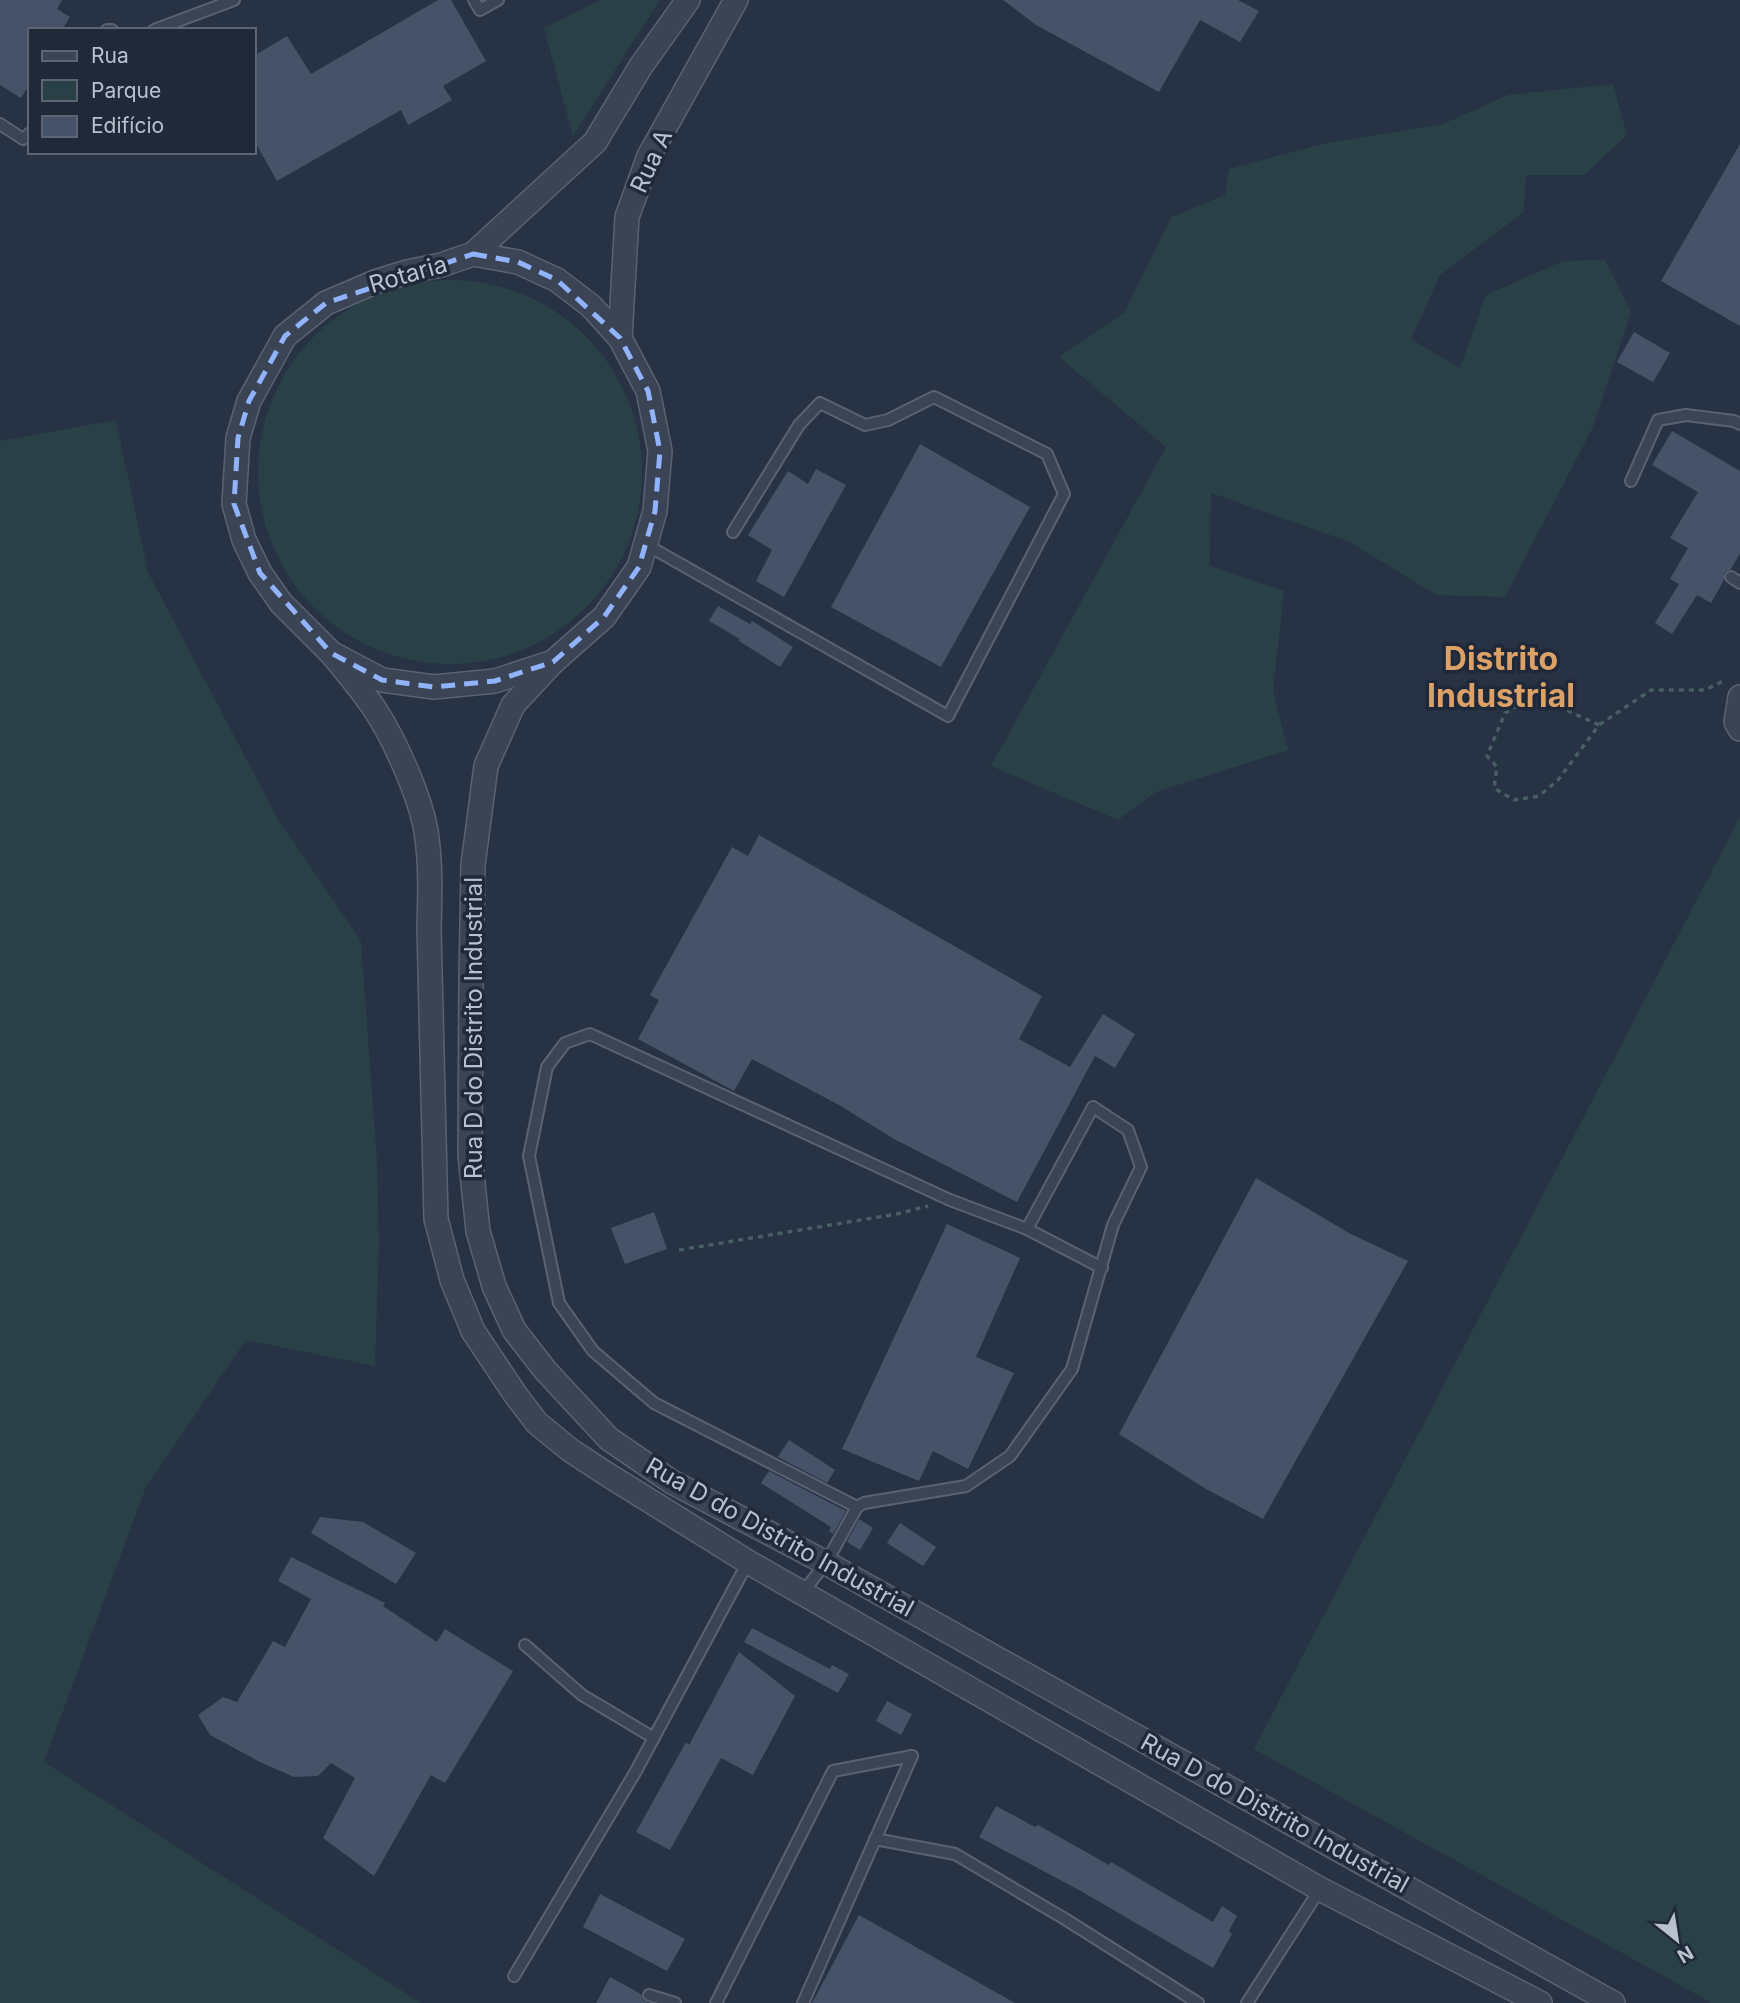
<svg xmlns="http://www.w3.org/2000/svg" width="1740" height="2003" font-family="Inter,sans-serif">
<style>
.green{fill:#294146}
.building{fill:#465268}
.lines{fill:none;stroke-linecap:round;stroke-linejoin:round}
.service-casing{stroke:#5a6272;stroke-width:14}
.minor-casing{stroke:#5a6272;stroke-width:26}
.path{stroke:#475e62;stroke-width:3.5;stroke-dasharray:5 5;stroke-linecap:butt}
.service{stroke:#3b4455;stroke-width:10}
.minor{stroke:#3b4455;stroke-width:23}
.marked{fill:none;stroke:#90b3fc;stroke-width:5;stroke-dasharray:14 9;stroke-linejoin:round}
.labels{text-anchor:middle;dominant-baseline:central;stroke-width:7;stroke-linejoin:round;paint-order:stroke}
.street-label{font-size:24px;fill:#b9c0ce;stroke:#20293a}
.district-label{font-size:32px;font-weight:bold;fill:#dba167;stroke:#20293a}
</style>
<rect width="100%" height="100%" fill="#273245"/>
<g class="green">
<path d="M600,0H660L573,136L544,28Z"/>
<path d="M1613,84L1627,135L1584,175H1526L1524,212L1440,275L1411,339L1460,368L1486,295L1563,261L1605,260L1631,312L1592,429L1505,597L1436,595L1350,542L1211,493L1210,566L1284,591L1273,691L1288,750L1156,792L1118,820L991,766L1166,447L1059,357L1124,313L1171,217L1225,195L1229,169L1326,143L1443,124L1508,95Z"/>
<circle cx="450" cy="472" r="192"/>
<path d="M116,420L148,572L279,821L361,941L377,1162L379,1243L375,1366L246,1340L146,1487L44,1762L421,2003H0V441Z"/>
<path d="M1740,817V2003H1712L1254,1749Z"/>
</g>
<g class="building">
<path d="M0,0H62L57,9L70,17L62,30H30V84L21,98L0,85Z"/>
<path d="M438,0H451L486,61L443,86L452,100L408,125L401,110L277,181L254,140V56L287,36L311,74Z"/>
<path d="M1003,0H1238L1259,11L1240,42L1200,20L1159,92L1036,25Z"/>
<path d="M1740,144V326L1661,281Z"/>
<path d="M1634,332L1670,353L1653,382L1617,362Z"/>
<path d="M1672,431L1740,471V553L1731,569L1724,573V580L1711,603L1697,595L1672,634L1655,623L1679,584L1670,579L1688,548L1670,538L1698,492L1652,465Z"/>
<path d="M920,444L1030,507L941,667L831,607Z"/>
<path d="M816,469L846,485L784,597L756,581L772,550L748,535L788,471L808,484Z"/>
<path d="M718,606L750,624L752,621L793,647L780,667L739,641L740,639L709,621Z"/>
<path d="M759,835L1042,996L1019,1039L1070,1067L1103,1014L1135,1034L1115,1068L1095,1056L1017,1202L894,1139L839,1105L752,1059L734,1091L638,1039L659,1000L650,995L732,847L748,856Z"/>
<path d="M1256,1178L1349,1233L1408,1261L1263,1519L1206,1489L1119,1434Z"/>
<path d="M654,1212L667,1249L625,1264L611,1228Z"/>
<path d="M947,1224L1020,1258L976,1357L1014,1373L968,1469L933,1451L919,1481L842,1449Z"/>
<path d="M789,1440L835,1470L827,1483L778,1457Z"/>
<path d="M769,1471L846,1511L833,1534L829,1531L831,1527L761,1483Z"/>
<path d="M320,1517L363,1522L416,1553L396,1584L311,1533Z"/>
<path d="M859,1519L873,1528L860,1550L847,1542Z"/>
<path d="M900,1523L936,1547L923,1566L887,1543Z"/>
<path d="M291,1557L385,1603L383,1606L437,1642L445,1629L513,1671L445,1783L431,1775L374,1876L323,1838L355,1778L331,1763L318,1776L294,1777L262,1763L210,1735L198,1715L223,1697L237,1702L273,1641L285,1647L311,1599L278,1581Z"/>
<path d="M752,1628L830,1669L832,1665L849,1674L838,1693L744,1642Z"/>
<path d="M739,1652L795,1696L753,1775L721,1758L670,1850L636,1832L686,1742L689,1745Z"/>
<path d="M887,1701L912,1714L901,1735L876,1721Z"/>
<path d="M996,1806L1035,1827L1038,1825L1109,1865L1111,1862L1213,1922L1222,1906L1237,1916L1229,1931L1232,1934L1213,1968L1079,1890L979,1837Z"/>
<path d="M600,1894L685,1939L667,1971L583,1927Z"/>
<path d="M859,1915L1015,2003H812Z"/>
<path d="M610,1977L641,1994L643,2000L648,2003H596Z"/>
</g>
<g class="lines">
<g class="service-casing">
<g id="service">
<path d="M474,0L480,10L498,0"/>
<path d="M107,30H112"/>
<path d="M154,30L234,0"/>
<path d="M0,124L23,139L30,133"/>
<path d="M1631,481L1658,420L1686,415L1734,421L1740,424"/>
<path d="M645,544L948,716L1064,494L1047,454L934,397L888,420L865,425L820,403L799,425L733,532"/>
<path d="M1731,577L1740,583"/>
<path d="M857,1507L654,1403L593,1351L559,1303L529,1156L547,1067L565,1043L590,1034L950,1200L1027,1229L1102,1268"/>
<path d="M803,1592L826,1563L857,1507L864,1503L966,1486L1010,1456L1072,1369L1113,1225L1141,1167L1128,1130L1093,1107L1027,1229"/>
<path d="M525,1645L582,1695L654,1738"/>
<path d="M875,1839L955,1854L1065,1919L1198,2003"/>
<path d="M514,1976L636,1771L748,1562"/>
<path d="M649,1995L675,2003"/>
<path d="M716,2003L833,1771L912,1756"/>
<path d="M803,2003L912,1756"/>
<path d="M1247,2003L1320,1889"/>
</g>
</g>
<g class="minor-casing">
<g id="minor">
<path d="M473,254L518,262L557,280L591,306L620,338L648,391L660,451L655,511L639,567L604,617L553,662L495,681L434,687L382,680L331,653L281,603L260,573L244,540L234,504L238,438L249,401L285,336L326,303L375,282L407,272L441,265Z"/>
<path d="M473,254L595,142L641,66L688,0"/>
<path d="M620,338L627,217L649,156L736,0"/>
<path d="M331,653C346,671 361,689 374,708C394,738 420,796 426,831C431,863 430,896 429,928L436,1219L452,1280L473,1331L515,1394L537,1423L570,1450L605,1473L748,1562L1320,1889L1540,2003"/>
<path d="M553,662L513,705L486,766L473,865L471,979L470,1155L478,1231L494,1286L514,1330L545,1370L609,1439L672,1482L826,1563L1613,2003"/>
<path d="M1740,697L1736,722L1740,729"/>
</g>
</g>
<g class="path">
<path d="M1599,725L1536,696L1505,713L1487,756L1497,767L1494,788L1514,800L1539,796L1558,780L1599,725L1651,690H1705L1725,680"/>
<path d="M679,1250L897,1214L928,1206"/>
</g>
<use href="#service" class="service"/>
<use href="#minor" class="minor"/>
</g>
<path class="marked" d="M473,254L518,262L557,280L620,338L648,391L660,451L655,511L639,567L604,617L553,662L495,681L434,687L382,680L331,653L260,573L234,504L238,438L249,401L285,336L326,303Z"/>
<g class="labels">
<g class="street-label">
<text transform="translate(651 161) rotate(-65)">Rua A</text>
<text transform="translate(408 274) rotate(-16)">Rotaria</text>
<text transform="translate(473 1028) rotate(-90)">Rua D do Distrito Industrial</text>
<text transform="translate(780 1537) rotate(29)">Rua D do Distrito Industrial</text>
<text transform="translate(1275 1813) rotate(29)">Rua D do Distrito Industrial</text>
</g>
<g class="district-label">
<text x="1501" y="658">Distrito<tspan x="1501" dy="37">Industrial</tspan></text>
</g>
</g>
<rect x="28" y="28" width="228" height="126" fill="#20293a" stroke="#5d6575" stroke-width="2"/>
<rect x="42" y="51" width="35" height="10" fill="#3b4455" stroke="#5d6575" stroke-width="2"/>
<text x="91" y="63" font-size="21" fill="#b9c0ce">Rua</text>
<rect x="42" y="80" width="35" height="21" fill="#294146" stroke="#5d6575" stroke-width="2"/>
<text x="91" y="98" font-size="21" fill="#b9c0ce">Parque</text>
<rect x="42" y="116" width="35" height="21" fill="#465268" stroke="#5d6575" stroke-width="2"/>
<text x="91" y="133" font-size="21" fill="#b9c0ce">Edifício</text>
<g transform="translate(1677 1940) rotate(150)" stroke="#20293a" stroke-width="5" paint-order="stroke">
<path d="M0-5L12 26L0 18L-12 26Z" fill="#b9c0ce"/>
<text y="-10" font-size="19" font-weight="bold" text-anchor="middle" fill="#b9c0ce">N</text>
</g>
</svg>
